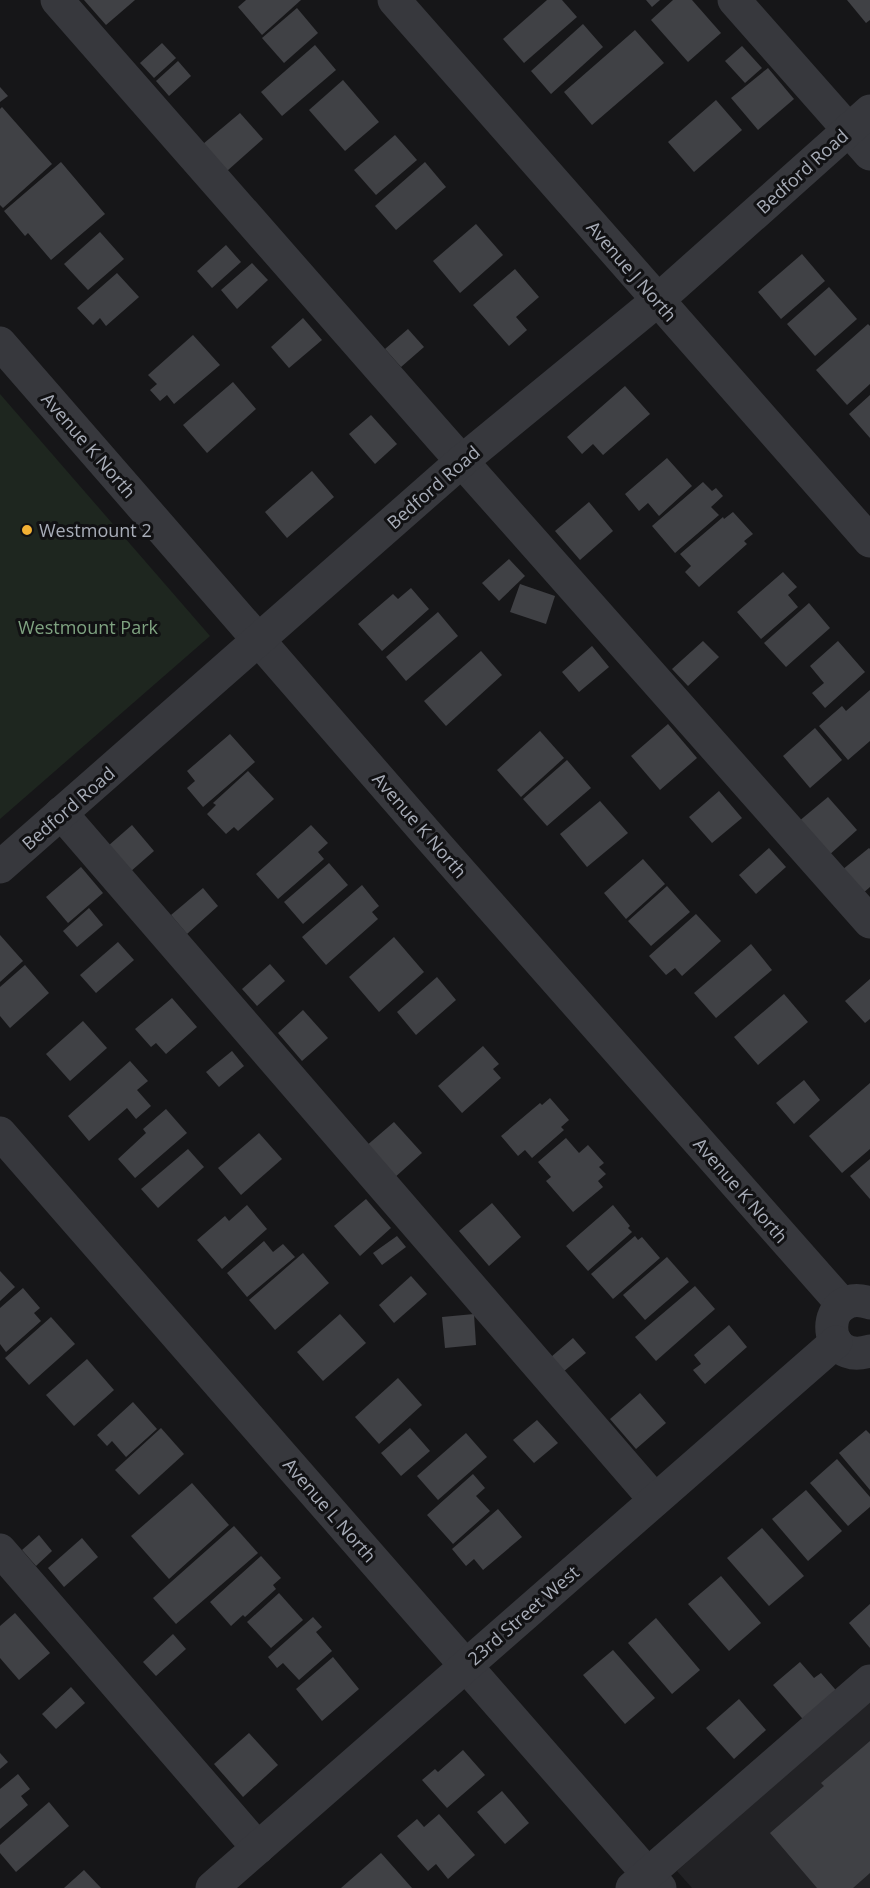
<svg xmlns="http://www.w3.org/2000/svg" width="870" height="1888" font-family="'Open Sans',sans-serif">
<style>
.built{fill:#222225}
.green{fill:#1e261f}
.building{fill:#404145}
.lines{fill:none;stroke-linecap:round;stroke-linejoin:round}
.minor{stroke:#37383d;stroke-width:33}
.poi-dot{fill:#f2b134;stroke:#111113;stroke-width:2}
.labels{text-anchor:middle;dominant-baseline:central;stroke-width:6;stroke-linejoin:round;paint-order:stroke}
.street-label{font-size:18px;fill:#a8adb8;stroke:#111113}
.poi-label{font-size:18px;fill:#a8adb8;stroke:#111113;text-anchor:start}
.park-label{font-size:18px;fill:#7fa381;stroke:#111113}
</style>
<rect width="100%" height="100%" fill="#161618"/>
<path class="built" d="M870,1698V1888H692L677,1871Z"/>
<path class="green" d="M0,394L210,636L0,819Z"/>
<g class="building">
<path d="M84,0H135L106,25Z"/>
<path d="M246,0H301L262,35L238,7Z"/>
<path d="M547,0H562L577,17L524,63L503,39Z"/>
<path d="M646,0H660L652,7Z"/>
<path d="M673,0H692L721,33L688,62L651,20Z"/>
<path d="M847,0H870V20L866,23Z"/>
<path d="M297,8L318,33L284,63L262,38Z"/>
<path d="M583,24L603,47L551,94L531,71Z"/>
<path d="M635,30L664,63L592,125L564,92Z"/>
<path d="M162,43L176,58L154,78L140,63Z"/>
<path d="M315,45L336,70L282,116L261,92Z"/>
<path d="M742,46L762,68L745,83L725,61Z"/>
<path d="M178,61L191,76L169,96L156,81Z"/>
<path d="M768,68L794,99L758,130L731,98Z"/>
<path d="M343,80L379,122L345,151L309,110Z"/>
<path d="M0,87L8,96L0,102Z"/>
<path d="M716,100L742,130L694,172L668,142Z"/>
<path d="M2,107L52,164L3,208L0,205V109Z"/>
<path d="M240,113L263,139L227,171L203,144Z"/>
<path d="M395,135L417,160L376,195L354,170Z"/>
<path d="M61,162L105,214L51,260L28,233L25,236L4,211Z"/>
<path d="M425,162L446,187L396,230L375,206Z"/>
<path d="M476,224L503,255L460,293L433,261Z"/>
<path d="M100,232L124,259L88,290L64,264Z"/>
<path d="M226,245L241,262L212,288L197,271Z"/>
<path d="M802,254L825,281L781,319L758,292Z"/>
<path d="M252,263L268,280L237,309L221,290Z"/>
<path d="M515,269L539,297L516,317L527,330L509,346L473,305Z"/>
<path d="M117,273L139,297L106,326L100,318L93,325L77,308Z"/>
<path d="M829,287L857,319L815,356L787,324Z"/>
<path d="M303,318L322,340L289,368L271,347Z"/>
<path d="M868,324L870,326V384L847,405L816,370Z"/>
<path d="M408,329L424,347L401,367L385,349Z"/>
<path d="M193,335L220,365L174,404L167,395L160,401L150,390L157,384L148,375Z"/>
<path d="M233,382L256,409L207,453L183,425Z"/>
<path d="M625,386L650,414L603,455L593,444L582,454L567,437Z"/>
<path d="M870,395V438L849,414Z"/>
<path d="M371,415L397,444L375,464L349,434Z"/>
<path d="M667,458L692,486L659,516L648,503L639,511L625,494Z"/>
<path d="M312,471L334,497L287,538L265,512Z"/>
<path d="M703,482L712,491L716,488L723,496L711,507L719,515L675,553L652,526Z"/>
<path d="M589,502L613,531L580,560L555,531Z"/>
<path d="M733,512L753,534L744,541L747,544L699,587L685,572L691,566L680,554L723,517L724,519Z"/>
<path d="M509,559L525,576L499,601L482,583Z"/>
<path d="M783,572L797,587L788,595L798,607L761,639L737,612Z"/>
<path d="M520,584L555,596L546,624L510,612Z"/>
<path d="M411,588L429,609L382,651L358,624L393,594L398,599Z"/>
<path d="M809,603L830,628L786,667L764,643Z"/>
<path d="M438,612L458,636L406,681L386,657Z"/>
<path d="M703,641L719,657L688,686L672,669Z"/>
<path d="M838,641L865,672L825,708L812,693L824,683L810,666Z"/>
<path d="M592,646L609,667L579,692L562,672Z"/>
<path d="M481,651L502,675L446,726L424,701Z"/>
<path d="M870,690V741L848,760L819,726L842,706L846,711Z"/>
<path d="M668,724L697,758L660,790L631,756Z"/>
<path d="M815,728L842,760L810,788L783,756Z"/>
<path d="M540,731L564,758L521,797L497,770Z"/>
<path d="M230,734L255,762L203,807L187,788L195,781L187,771Z"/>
<path d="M567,760L591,788L547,826L523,799Z"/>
<path d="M248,771L274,799L238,831L234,827L226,834L207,814L216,805L213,803Z"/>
<path d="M719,791L742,818L712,843L689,817Z"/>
<path d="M828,797L857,830L828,856L798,822Z"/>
<path d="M600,801L628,833L587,867L560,834Z"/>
<path d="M132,825L154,851L130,872L108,846Z"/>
<path d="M311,825L328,843L318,852L324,859L278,899L256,874Z"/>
<path d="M769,848L786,867L756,894L739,875Z"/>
<path d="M869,848L870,849V887L862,894L842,870Z"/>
<path d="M643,859L665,884L626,919L604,893Z"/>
<path d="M329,863L348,885L303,924L284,902Z"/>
<path d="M81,867L103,893L68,923L46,897Z"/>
<path d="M362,885L379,906L372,912L378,919L326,965L302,937Z"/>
<path d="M667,886L690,912L651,946L628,921Z"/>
<path d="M203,888L218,906L187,934L171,915Z"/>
<path d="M89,908L103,925L77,947L63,931Z"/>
<path d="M696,914L721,941L682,976L675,968L666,975L649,956Z"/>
<path d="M0,935L23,961L0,982Z"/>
<path d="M394,937L424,972L379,1012L349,977Z"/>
<path d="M118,942L134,960L96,993L80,975Z"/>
<path d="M751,944L772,970L716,1018L694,993Z"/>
<path d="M270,964L285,981L257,1006L242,989Z"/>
<path d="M25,965L49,993L10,1028L0,1016V987Z"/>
<path d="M437,977L456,1000L416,1035L397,1012Z"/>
<path d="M870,979V1019L865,1023L845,1001Z"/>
<path d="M784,994L808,1022L758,1065L734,1037Z"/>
<path d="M172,998L197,1027L166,1054L156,1043L151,1047L135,1029Z"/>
<path d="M303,1010L328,1038L302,1061L278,1033Z"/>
<path d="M83,1021L107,1048L70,1081L46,1054Z"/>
<path d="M483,1046L499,1064L493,1069L501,1078L462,1113L438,1086Z"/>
<path d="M232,1051L244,1066L219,1087L206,1072Z"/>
<path d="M130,1061L148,1081L137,1090L151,1106L136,1119L127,1108L89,1141L68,1116Z"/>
<path d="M804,1080L820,1100L794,1124L776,1103Z"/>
<path d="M870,1083V1149L842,1173L809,1136Z"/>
<path d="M550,1098L569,1120L561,1127L564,1130L532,1158L525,1150L518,1156L501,1136L540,1103L542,1105Z"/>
<path d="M166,1109L187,1133L135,1178L118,1159L146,1133L143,1129Z"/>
<path d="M394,1122L422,1153L393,1179L365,1147Z"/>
<path d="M259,1133L282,1159L241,1195L218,1168Z"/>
<path d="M566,1138L579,1153L588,1145L604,1163L599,1167L606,1174L598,1181L603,1187L573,1212L546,1181L551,1177L538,1162Z"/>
<path d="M188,1149L204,1167L158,1208L141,1189Z"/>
<path d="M870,1159V1199L850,1176Z"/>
<path d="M366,1199L391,1228L360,1256L334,1226Z"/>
<path d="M492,1203L521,1237L489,1266L459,1231Z"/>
<path d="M247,1205L267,1229L222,1269L197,1240L225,1216L229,1221Z"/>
<path d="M613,1205L630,1226L628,1228L632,1232L588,1271L566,1246Z"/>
<path d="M397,1236L406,1247L382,1265L373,1253Z"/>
<path d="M635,1236L638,1240L642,1237L660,1258L613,1299L591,1274Z"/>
<path d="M264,1241L273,1252L283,1244L295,1257L247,1297L227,1273Z"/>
<path d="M303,1253L329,1283L275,1330L249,1300Z"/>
<path d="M667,1257L689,1282L645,1320L623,1295Z"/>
<path d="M0,1271L15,1287L0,1301Z"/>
<path d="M411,1276L427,1294L394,1323L379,1305Z"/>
<path d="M695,1286L715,1309L656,1361L635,1337Z"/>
<path d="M23,1288L40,1308L34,1313L41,1321L6,1352L0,1344V1308Z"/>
<path d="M340,1314L366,1343L323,1381L297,1352Z"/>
<path d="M474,1314L476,1345L445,1348L442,1317Z"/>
<path d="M51,1317L75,1344L29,1385L5,1358Z"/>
<path d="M729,1325L747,1347L705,1384L693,1370L701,1364L694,1355Z"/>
<path d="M573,1338L586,1353L563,1372L551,1357Z"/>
<path d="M87,1359L114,1390L74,1426L46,1395Z"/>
<path d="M398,1378L422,1405L379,1444L355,1417Z"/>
<path d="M640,1393L666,1423L636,1449L610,1419Z"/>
<path d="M133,1402L157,1429L126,1457L112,1441L107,1446L97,1435Z"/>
<path d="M537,1420L558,1443L534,1463L513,1440Z"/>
<path d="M161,1428L184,1454L139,1495L115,1470Z"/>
<path d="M410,1428L430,1451L401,1476L381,1453Z"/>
<path d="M866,1430L870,1434V1490L839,1453Z"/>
<path d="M466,1433L487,1457L438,1500L417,1476Z"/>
<path d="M837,1459L870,1497V1507L848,1526L810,1483Z"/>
<path d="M473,1474L485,1488L476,1496L490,1511L453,1544L427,1515Z"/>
<path d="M192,1483L229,1525L169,1579L131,1536Z"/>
<path d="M806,1490L842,1531L808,1561L772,1519Z"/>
<path d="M498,1509L522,1537L483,1570L474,1559L466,1566L452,1549Z"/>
<path d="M234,1526L258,1553L176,1624L153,1598Z"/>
<path d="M762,1528L804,1576L769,1606L727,1558Z"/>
<path d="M39,1535L52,1551L36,1566L22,1550Z"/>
<path d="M82,1538L98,1557L64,1587L48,1568Z"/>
<path d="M261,1556L281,1578L273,1585L276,1589L245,1617L243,1615L231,1626L210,1602Z"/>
<path d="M721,1576L761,1623L729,1651L688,1604Z"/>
<path d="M279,1593L303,1620L271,1648L247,1622Z"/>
<path d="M870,1604V1648L849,1623Z"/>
<path d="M15,1613L50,1653L19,1680L0,1658V1626Z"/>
<path d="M313,1617L322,1627L316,1632L332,1651L299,1680L283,1663L277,1668L268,1657Z"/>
<path d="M656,1618L700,1670L672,1694L628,1643Z"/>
<path d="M173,1634L186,1649L156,1676L143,1662Z"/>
<path d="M613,1650L655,1698L625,1724L583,1675Z"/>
<path d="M333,1657L359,1689L322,1721L296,1689Z"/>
<path d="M800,1662L814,1678L821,1673L841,1696L808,1725L773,1685Z"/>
<path d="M71,1687L85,1703L56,1729L42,1714Z"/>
<path d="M739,1699L766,1730L734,1759L706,1728Z"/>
<path d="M249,1733L278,1765L243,1797L214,1764Z"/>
<path d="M870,1741V1873L853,1888H817L770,1833L824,1786L821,1783Z"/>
<path d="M463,1750L485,1775L447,1808L422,1780L435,1769L438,1772Z"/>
<path d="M0,1753L8,1762L0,1769Z"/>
<path d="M18,1774L30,1789L21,1796L28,1805L0,1829V1789Z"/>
<path d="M502,1791L529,1823L505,1844L477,1812Z"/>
<path d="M49,1802L69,1826L16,1872L0,1853V1845Z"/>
<path d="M439,1814L475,1855L448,1879L436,1864L428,1871L397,1836L417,1819L424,1827Z"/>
<path d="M381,1853L412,1888H341Z"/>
<path d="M84,1870L101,1888H64Z"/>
</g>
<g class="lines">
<g class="minor">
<path d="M57,0L442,439L870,922"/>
<path d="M394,0L870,541"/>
<path d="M734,0L870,154"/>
<path d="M0,343L428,835L843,1305"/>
<path d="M61,813L655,1500"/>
<path d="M0,867L462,461L658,300L870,111"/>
<path d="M0,1133L660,1888"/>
<path d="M870,1303C820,1286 818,1367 870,1351"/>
<path d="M0,1550L258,1848"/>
<path d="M212,1888L836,1342"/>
<path d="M632,1888L870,1681"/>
</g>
</g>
<circle class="poi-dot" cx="27" cy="530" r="6"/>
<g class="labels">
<g class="street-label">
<text transform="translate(802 171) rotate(-42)">Bedford Road</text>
<text transform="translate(632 271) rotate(49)">Avenue J North</text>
<text transform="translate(89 445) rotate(49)">Avenue K North</text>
<text transform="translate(433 487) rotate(-41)">Bedford Road</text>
<text transform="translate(68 808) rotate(-41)">Bedford Road</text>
<text transform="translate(420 825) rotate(49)">Avenue K North</text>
<text transform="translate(741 1190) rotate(49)">Avenue K North</text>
<text transform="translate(330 1510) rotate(49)">Avenue L North</text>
<text transform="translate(523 1615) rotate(-41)">23rd Street West</text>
</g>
<g class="poi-label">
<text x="39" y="530">Westmount 2</text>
</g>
<g class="park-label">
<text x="88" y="627">Westmount Park</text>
</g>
</g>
</svg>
